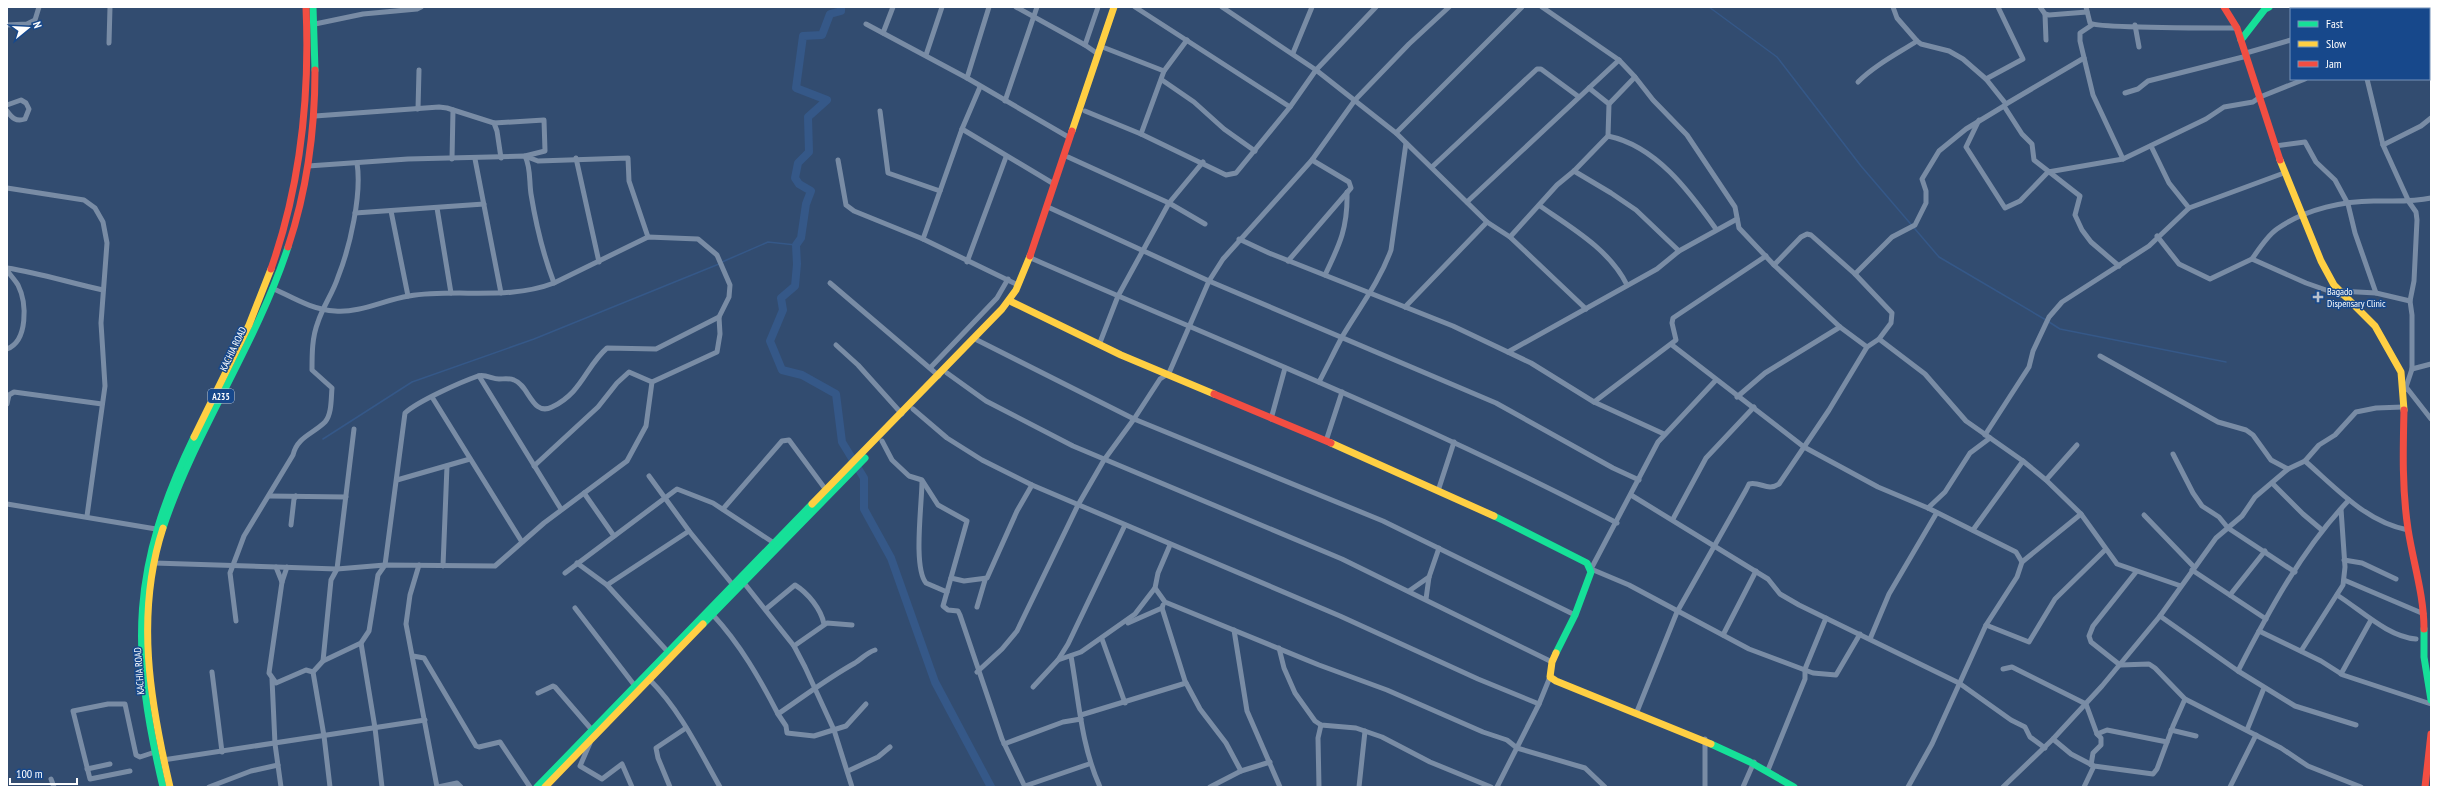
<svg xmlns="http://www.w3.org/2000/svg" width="2438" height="794" font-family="'PT Sans Narrow',sans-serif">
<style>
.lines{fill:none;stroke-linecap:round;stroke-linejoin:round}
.stream{stroke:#355888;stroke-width:1.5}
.river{stroke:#355888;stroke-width:8}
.street{stroke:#798ca5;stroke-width:5}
.fast{stroke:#16e098;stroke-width:7}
.slow{stroke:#ffcf43;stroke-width:7}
.jam{stroke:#f24e42;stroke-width:7}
.poi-dot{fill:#b7c0cd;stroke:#17488b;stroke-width:1.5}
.labels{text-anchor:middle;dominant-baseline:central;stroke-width:3;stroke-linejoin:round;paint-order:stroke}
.shield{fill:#17488b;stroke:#b9c8dc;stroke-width:1}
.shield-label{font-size:9px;font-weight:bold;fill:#fff}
.poi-label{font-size:10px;fill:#fff;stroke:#17488b;text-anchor:start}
.street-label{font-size:10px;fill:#fff;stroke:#17488b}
</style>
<rect width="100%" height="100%" fill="#324c70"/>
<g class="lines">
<g class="stream">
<path d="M1709,7L1777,57L1861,166L1939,257L2046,320"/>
<path d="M722,262L768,242L796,245"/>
<path d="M2049,322L2060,329L2226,362"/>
<path d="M323,439L412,382L534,339L719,264"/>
</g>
<path class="river" d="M841,7V11L830,14L822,35L803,36L796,88L827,100L808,117L809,152L798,163L795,178L799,184L811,191L806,204L801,238L796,245L797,264L795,286L781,298L783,310L770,341L782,370L802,375L836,394L842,442L864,478V509L891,558L935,682L991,787"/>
<g class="street">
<path d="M1016,7L1085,45L1098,54"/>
<path d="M1135,7L1290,107"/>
<path d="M1222,7L1316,70L1376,7"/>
<path d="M1542,7L1619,60L1635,77L1653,100L1687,135L1735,207L1739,228L1774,265L1840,327L1867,347"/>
<path d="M1893,7L1897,18L1917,41L1921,44L1949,51L1963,59L1986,79L2006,104L2004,106L2022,134L2032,144L2034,160L2080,196L2075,215L2082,230L2091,242L2119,266"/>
<path d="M2040,7L2045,14L2049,15L2087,12"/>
<path d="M2086,7L2090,23C2096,28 2220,28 2237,28"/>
<path d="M2354,7L2357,9"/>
<path d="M2426,7V9"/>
<path d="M2045,14L2046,40"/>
<path d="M315,24L363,14L417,9L421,7"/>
<path d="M866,24L967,78L1070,138"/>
<path d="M7,25L27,24L35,20L39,7"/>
<path d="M2092,25L2080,33V41L2093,95L2123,159"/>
<path d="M2135,25L2139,47"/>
<path d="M2429,27L2431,39"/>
<path d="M883,33L893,7"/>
<path d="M109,43L110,7"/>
<path d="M1085,45L1098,7"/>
<path d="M1105,48L1164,71"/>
<path d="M1293,53L1312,7"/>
<path d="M2246,53L2291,40"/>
<path d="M926,55L942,7"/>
<path d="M967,78L989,7"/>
<path d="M1986,79L2023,59L1998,7"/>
<path d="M2367,79L2383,145L2409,202L2416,212L2417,220L2414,281L2410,301L2412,315V369L2405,390"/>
<path d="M1162,80L1194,102L1224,129L1255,151"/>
<path d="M1858,82C1875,65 1897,54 1917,41"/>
<path d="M2125,93L2138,89L2148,81L2247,56"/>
<path d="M1005,101L1037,7"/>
<path d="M1609,104L1635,77"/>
<path d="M2006,104L2084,58"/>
<path d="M7,105L21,100L26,103L29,109L25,119C16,122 12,118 7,111"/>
<path d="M418,109L419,70"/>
<path d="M880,111L888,173L940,191"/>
<path d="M1085,111L1141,134L1226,175L1236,173L1290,107L1316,70L1396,133L1487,222L1510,237L1586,309"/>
<path d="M315,116L439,107L447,108L494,123L497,131L501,158"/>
<path d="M1979,120L1966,147L2005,208L2020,201L2048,172L2123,159L2206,119L2224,107L2253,102L2260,97L2305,79"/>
<path d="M494,123L544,120L545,151L525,156C531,168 529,181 531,194C536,225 543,254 554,283"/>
<path d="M962,129L1054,184"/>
<path d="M1396,133L1522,7"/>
<path d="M1141,134L1164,71L1187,40"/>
<path d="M1608,136C1656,146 1689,191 1716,229"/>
<path d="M2383,145L2421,126L2431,118"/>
<path d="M2151,146L2169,183L2189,208"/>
<path d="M2275,146L2305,142L2316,162L2335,180L2348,204L2355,233L2376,293"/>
<path d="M1068,157L1169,203L1205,224"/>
<path d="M576,158L599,262"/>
<path d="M452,159L453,110"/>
<path d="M475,159L501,293"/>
<path d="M838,160L846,205L854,211L923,239L1018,285"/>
<path d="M308,166L408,159L525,156L538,161L628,158L629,181L648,237"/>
<path d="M1432,167L1537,69H1541L1579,97"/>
<path d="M1574,171L1611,193L1636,210L1679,251"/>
<path d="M7,188L84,200L95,208L103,222L107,243L101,323L105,386L87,516"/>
<path d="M1467,202L1619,60"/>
<path d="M1540,206C1572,228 1610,250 1627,285"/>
<path d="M437,208L451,293"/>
<path d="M1050,208L1209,281L1496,403L1613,468L1639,480"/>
<path d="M391,211L408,296"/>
<path d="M355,213L484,204"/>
<path d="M2157,236L2179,264L2210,279L2252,259L2306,283L2343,296"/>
<path d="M1510,237L1557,185L1574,171L1608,136L1609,104L1589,88"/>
<path d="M923,239L962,129L980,87"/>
<path d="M1239,239L1269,253L1453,326L1531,363L1594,402L1664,434"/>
<path d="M1033,259C1229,345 1427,423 1617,523"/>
<path d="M2252,259C2259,249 2267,236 2277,229C2305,209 2346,200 2379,201C2397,201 2413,202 2431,198"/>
<path d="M1288,261L1351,188L1349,182L1312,160"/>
<path d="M967,262L1006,157"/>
<path d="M1774,265L1801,237L1807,234L1811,235L1855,274L1892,313L1891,323L1879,339"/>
<path d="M7,268C40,273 70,283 103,290"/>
<path d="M7,270C10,275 15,280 18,285C27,303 28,341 7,349"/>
<path d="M1855,274L1892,237L1915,225L1926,203V191L1922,179L1939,151L1966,129L2004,106"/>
<path d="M1325,275C1340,244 1348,227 1347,192"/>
<path d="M830,283L939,376"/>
<path d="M2339,291L2376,293L2410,301"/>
<path d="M1405,307L1487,222"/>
<path d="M977,340L1134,419L1383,521L1575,615"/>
<path d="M836,345L858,365L902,414"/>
<path d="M1099,345L1118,296L1169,203L1203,162"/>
<path d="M1672,345L1804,447L1878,487L1928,508L2016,552L2022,562"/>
<path d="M1508,352L1657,269L1679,251L1737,219"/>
<path d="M2100,356L2218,422L2246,430L2253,435L2271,460L2288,469"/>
<path d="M931,367L997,298L1008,279"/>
<path d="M2412,369L2431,364"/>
<path d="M947,373L986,401L1073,446L1342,559L1552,662"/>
<path d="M479,376L561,509"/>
<path d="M1716,380L1658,442L1591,569L1629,585L1749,649L1813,673L1836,675L1860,634"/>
<path d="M1319,382C1327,367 1334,352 1342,337C1359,308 1379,283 1391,250L1406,143"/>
<path d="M2406,387L2431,419"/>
<path d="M432,397L522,542"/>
<path d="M1737,397L1765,373L1840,327"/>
<path d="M1594,402L1676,340L1672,323L1673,318L1766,256"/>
<path d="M7,404L9,395L14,392L102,404"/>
<path d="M913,409L947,438L982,460L1032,485L1340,616L1478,679L1539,704"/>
<path d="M1271,419L1285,368"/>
<path d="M1985,435L2029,367L2033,351L2049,317L2062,302L2149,246L2189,208L2284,173"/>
<path d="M882,441L892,460L909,476L922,480L938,505L967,521L943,606L948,610L958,611L960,615L1002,739L1025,787"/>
<path d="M1326,441L1342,392"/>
<path d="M2173,454L2193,493L2202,506L2219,517L2228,528L2295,572"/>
<path d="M2305,461C2336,488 2366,522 2408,530"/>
<path d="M534,466L598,407L617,383L629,372L652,382"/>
<path d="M649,476L689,531L733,585"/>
<path d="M397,480L470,459"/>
<path d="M2046,480L2077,445"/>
<path d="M922,481C922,504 913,567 926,583L947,592"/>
<path d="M2272,483L2303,514L2322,530"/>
<path d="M1438,491L1454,442"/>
<path d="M584,493L614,536"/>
<path d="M1631,495L1768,579L1780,594L1799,605L1959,683L2011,720L2025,727L2030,737L2045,748"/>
<path d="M269,496L346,497"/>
<path d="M7,504L156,529"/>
<path d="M1928,508L1945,492L1970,453L1990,438"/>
<path d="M723,509L782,441L789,440L826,490"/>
<path d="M2144,515L2194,567"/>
<path d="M1673,519L1706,458L1754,407"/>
<path d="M291,525L294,499L296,496"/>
<path d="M1973,530L2023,461"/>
<path d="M2344,560L2362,563L2396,579"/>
<path d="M154,563L337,569L385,565L495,566L544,523L627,461L646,426L652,382L717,352L720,334L719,317L729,297L730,285L717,255L698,239L648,237L554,283C507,301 457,288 409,296C383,300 361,313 335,311C312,310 292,297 272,288"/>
<path d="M577,563L607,585"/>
<path d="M419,565L410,595L406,624L437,787"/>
<path d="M443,566L447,466"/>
<path d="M276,567L282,582"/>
<path d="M287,567L282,582L269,673L276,683L306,670L313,672"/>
<path d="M2192,570L2266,619"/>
<path d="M2136,572L2093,626L2089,636L2091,642L2120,665L2149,664L2155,668L2185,699L2281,748L2308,766L2361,787"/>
<path d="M565,573L677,489L713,503L774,543"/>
<path d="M951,578L964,581L987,578L1017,511L1032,485"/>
<path d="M2344,580L2424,614"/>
<path d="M744,583L794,646L805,667L834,730L852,787"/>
<path d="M1155,588L1165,602L1319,665L1387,690L1483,732L1507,740L1517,748L1585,768L1605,787"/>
<path d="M1409,591L1429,577"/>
<path d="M2230,595L2265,551"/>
<path d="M2337,595C2361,610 2388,637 2416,639"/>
<path d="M1426,599L1429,577L1439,548"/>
<path d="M977,607L985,580"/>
<path d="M575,608L635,686"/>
<path d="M1162,608L1185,681L1200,709L1226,743L1241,771"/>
<path d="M766,609L795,585C808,593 821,609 824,624"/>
<path d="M713,615C740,644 760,679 778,714C803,697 828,678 855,663C863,658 866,653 875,650"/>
<path d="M2160,616L2238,671L2295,706L2356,725"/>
<path d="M236,621L230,573L238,552L244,536L293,455C297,437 313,434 325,422C332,414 331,398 332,388L312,370C312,354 312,337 318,322C323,306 333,293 338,277C350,247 362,194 357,163"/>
<path d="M1128,623L1162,608L1163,605"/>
<path d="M1986,625L2029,642L2055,599L2105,550"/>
<path d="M1234,630L1247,711L1280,787"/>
<path d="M2259,631L2321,661L2343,675L2431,704"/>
<path d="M1723,635L1756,571"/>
<path d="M1102,639L1125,703"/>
<path d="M1870,639L1889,594L1936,514"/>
<path d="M794,646L827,623L852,625"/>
<path d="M1279,648L1284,668L1295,693L1315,721L1321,725L1356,728L1382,737L1430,762L1491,787"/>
<path d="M2301,651L2343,585L2345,567L2341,509"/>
<path d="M668,652L607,585L689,531"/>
<path d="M413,656L424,658L476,746L479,747L500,742L530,787"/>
<path d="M1071,656C1079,701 1081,745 1100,787"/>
<path d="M1058,660L1081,652L1135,614L1155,588L1158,573L1170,545"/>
<path d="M323,661L331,580L337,569L354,429"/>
<path d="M2003,669L2012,667L2086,704L2097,734"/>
<path d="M2238,671C2269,611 2302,549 2349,500"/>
<path d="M212,672L222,752"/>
<path d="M977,672L1002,649L1017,631L1078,505L1104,460L1134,419L1160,379L1169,373L1209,281L1223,259L1312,160L1355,100L1409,44L1449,7"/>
<path d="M2341,674L2371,620"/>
<path d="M272,679L275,744L281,787"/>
<path d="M650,680C680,710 699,750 720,787"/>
<path d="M1033,687L1058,660L1068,644L1125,525"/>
<path d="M538,693L553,686L555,687L592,730"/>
<path d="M778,714L786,726L787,733L814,736L846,726L866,704"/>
<path d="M1636,714L1677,612L1746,490L1749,484C1760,481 1768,492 1779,484L1829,410L1867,347L1879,339L1925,374L1966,421L2023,461L2046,480L2081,514L2117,564L2181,586"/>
<path d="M1081,715L1186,683"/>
<path d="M2171,730L2196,736"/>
<path d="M2247,730L2264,688"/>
<path d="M1705,739V787"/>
<path d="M2053,739L2071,754L2094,766L2153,774L2157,769L2173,726L2185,699"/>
<path d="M590,743L580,766L602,779L622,764L632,787"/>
<path d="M1004,744L1063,722L1081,719"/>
<path d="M163,760L425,720"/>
<path d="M2091,765L2093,753L2101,745V738L2097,734L2107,730L2167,742"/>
<path d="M87,769L110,764"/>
<path d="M1768,770L1796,701L1805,679V669L1826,618"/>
<path d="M130,771L90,779L73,711L108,704H125L136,755L140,757L155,752"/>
<path d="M848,771L878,757L890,747"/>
<path d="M51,779L54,787"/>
<path d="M1025,786L1089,764"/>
<path d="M209,787L251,771L278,765"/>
<path d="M330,787L324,736L313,672L323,661L361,643"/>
<path d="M382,787L375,728L361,643L369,631L378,575L385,565L405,413C418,401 461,382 478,376C486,374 492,379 499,379C504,379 510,378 514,380C529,385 532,417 552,407C582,393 586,366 607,348L656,349L719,317"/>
<path d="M438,787L457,783L461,787"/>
<path d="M670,787L658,758L656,748L686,728"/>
<path d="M1210,787L1241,771L1270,762"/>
<path d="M1319,787L1318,738L1321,725"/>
<path d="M1359,787L1365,731"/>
<path d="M1497,787L1539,704L1550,677"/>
<path d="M1743,787L1754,762"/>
<path d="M1908,787L1932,744L1986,625L2017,577L2022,562L2081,514"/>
<path d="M2003,787L2053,739L2102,686L2160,616L2216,538L2242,516L2255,497L2288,469L2305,461L2319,445L2335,435L2356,412L2376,408L2403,407"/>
<path d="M2084,787L2094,766"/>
<path d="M2230,787L2256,735"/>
</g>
<g class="fast">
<path d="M313,7L315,70"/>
<path d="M2241,40L2265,9L2269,7"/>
<path d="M1494,516L1587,563L1591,572L1575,615L1556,653"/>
<path d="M163,528C195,431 256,345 288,247"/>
<path d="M703,624L865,458"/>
<path d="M2424,629V657L2431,700"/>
<path d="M1711,744L1750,762L1794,787"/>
<path d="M163,787C130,648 131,567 194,437"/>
<path d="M537,787L812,504"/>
</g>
<g class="slow">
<path d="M1072,131L1114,7"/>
<path d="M2280,160L2321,261L2334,285L2375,326L2401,372L2404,410"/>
<path d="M1012,302L1121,355L1214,394"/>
<path d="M194,437L249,325L271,269"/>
<path d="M1331,443L1494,516"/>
<path d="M812,504L1002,309L1016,290L1030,256"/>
<path d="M163,528C135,614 150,702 170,787"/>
<path d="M1556,653L1552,662L1550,677L1556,681L1711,744"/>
<path d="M545,787L703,624"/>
</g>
<g class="jam">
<path d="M2224,7L2237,28L2280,160"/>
<path d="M288,247C307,190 315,130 315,70"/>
<path d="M1030,256L1072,131"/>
<path d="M271,269C301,184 310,97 306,7"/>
<path d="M1214,394L1331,443"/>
<path d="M2404,410C2403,450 2402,489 2408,529C2413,562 2424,595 2424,629"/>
<path d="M2425,787L2431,734"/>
</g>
</g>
<path class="poi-dot" d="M2316 291h4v4h4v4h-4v4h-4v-4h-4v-4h4z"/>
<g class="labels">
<rect class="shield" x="208" y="389" width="26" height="14" rx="3"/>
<g class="shield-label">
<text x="221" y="396">A235</text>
</g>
<g class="poi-label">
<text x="2327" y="291">Bagado<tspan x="2327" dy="12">Dispensary Clinic</tspan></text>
</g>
<g class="street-label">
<text transform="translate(233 349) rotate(-64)">KACHIA ROAD</text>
<text transform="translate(139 671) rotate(-94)">KACHIA ROAD</text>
</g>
</g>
<rect width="2438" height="794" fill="none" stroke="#ffffff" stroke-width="16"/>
<rect x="2290" y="8" width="140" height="72" fill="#17488b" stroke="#7491b9"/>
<rect x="2298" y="21" width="20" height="6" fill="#16e098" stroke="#7491b9"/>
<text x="2326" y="28" font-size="12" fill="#ffffff">Fast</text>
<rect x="2298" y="41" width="20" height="6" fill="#ffcf43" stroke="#7491b9"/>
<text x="2326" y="48" font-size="12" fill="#ffffff">Slow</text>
<rect x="2298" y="61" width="20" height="6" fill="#f24e42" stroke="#7491b9"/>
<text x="2326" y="68" font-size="12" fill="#ffffff">Jam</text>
<g transform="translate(28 28) rotate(72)" stroke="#17488b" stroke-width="3" paint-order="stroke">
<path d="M0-3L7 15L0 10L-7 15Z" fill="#ffffff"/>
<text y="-6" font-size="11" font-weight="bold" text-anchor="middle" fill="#ffffff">N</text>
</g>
<path d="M10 778v6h67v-6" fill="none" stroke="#ffffff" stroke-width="2"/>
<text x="16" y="778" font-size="12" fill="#ffffff" stroke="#17488b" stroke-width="3" paint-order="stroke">100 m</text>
</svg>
